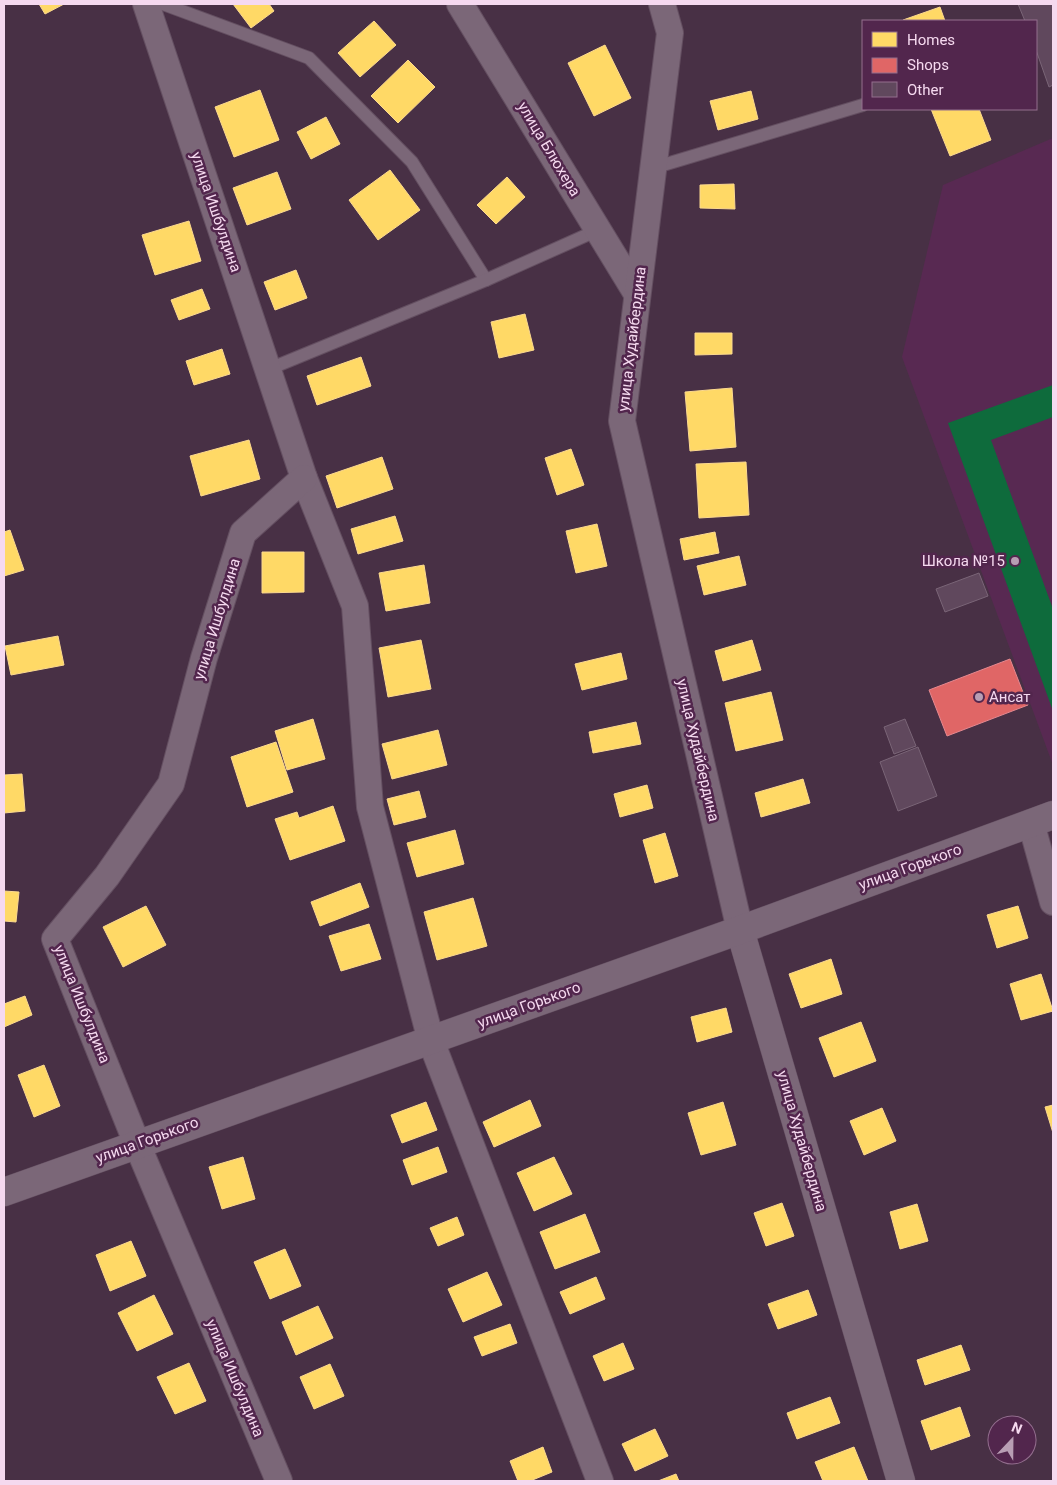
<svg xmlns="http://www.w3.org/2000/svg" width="1057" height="1485" font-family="Roboto,sans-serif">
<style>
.built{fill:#582952}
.forest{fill:#0e6b3c}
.homes{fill:#ffd966;stroke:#fcd98f}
.shops{fill:#e06666;stroke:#e6888f}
.building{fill:#60485d;stroke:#7a6577}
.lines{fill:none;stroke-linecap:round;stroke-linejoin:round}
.lane-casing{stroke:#644f61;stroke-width:14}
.street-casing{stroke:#644f61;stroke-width:28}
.secondary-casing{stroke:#644f61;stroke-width:29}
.lane{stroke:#7b6778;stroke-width:12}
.street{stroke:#7b6778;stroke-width:26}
.secondary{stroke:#7b6778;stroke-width:28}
.poi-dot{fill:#b89eb4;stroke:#52264d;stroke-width:2}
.labels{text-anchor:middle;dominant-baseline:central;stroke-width:5;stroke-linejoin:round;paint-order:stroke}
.street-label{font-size:15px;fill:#f5d9ef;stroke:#52264d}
.poi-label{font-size:15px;fill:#f5d9ef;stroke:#52264d;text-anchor:end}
</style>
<rect width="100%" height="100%" fill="#483045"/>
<path class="built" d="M1053,138V765L902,357L943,185Z"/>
<path class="forest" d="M1053,385V417L991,440L1053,609V711L948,423Z"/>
<g class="homes">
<path d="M39,4H64L45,14Z"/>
<path d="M233,4H269L274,11L251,28Z"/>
<path d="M940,7L945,21H904L903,20Z"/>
<path d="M374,21L396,45L360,77L338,53Z"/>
<path d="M605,45L631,98L594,116L568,63Z"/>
<path d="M408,60L435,87L398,123L371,96Z"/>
<path d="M260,90L279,140L234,157L215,107Z"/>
<path d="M751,91L758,119L718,130L710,101Z"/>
<path d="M931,109H979L991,140L950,156Z"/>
<path d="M326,117L340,144L311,159L297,132Z"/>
<path d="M390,170L420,210L378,240L349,200Z"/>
<path d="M277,172L291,209L247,225L233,188Z"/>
<path d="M507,177L525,197L496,224L477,205Z"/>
<path d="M734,184L735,209L700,208V185Z"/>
<path d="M189,221L201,261L155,275L142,235Z"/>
<path d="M296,270L307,298L275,310L264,282Z"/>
<path d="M202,289L210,309L179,320L171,300Z"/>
<path d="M525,314L534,350L499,358L491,322Z"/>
<path d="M695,333H732V354L695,355Z"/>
<path d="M222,349L230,374L194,385L186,361Z"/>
<path d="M361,357L371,386L317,405L307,376Z"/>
<path d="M732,388L736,447L690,451L685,392Z"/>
<path d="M249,440L260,479L201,496L190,456Z"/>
<path d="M571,449L584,485L557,495L545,458Z"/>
<path d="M382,457L393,489L337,508L326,476Z"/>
<path d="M746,462L749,515L699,518L696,464Z"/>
<path d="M395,516L403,541L358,554L351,529Z"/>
<path d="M597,524L607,566L576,573L566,531Z"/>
<path d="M10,530L24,570L4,576V532Z"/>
<path d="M715,532L719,553L684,560L680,539Z"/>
<path d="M262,552H304V592L262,593Z"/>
<path d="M739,556L746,585L704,595L697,566Z"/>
<path d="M424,565L430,603L386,611L379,573Z"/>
<path d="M58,636L64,665L11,675L5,646Z"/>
<path d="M421,640L431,689L388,697L379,648Z"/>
<path d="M752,640L761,670L723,681L715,651Z"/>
<path d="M621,653L627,679L582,690L575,664Z"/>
<path d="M771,692L783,740L736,751L725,703Z"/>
<path d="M313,719L325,759L287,770L275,731Z"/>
<path d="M636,722L641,744L593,753L589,732Z"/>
<path d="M438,730L447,765L392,779L382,744Z"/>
<path d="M276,742L293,792L247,807L231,757Z"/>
<path d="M22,774L25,811L4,813V775Z"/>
<path d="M803,779L810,803L761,817L755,793Z"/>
<path d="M647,785L653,808L620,817L614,794Z"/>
<path d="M419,791L426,817L394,825L387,799Z"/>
<path d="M333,806L345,841L290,860L275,819L297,812L299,818Z"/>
<path d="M455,830L464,864L417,877L407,843Z"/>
<path d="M665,833L678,876L655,883L643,840Z"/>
<path d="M360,883L369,907L320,926L311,902Z"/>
<path d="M4,891L19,892L16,922L4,921Z"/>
<path d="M473,898L487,946L437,960L424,912Z"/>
<path d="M146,906L166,945L123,967L103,927Z"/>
<path d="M1018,906L1028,938L997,948L987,915Z"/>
<path d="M369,924L381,959L341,971L329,936Z"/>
<path d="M831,959L842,994L801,1008L789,974Z"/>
<path d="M1041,974L1053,1011L1021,1020L1010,984Z"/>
<path d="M25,996L32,1015L4,1027V1004Z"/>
<path d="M726,1008L732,1032L697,1042L691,1017Z"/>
<path d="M861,1022L876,1061L834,1077L819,1038Z"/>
<path d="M44,1065L60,1106L34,1117L18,1075Z"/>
<path d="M530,1100L541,1126L494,1147L483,1122Z"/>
<path d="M426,1102L437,1130L402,1143L391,1115Z"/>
<path d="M723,1102L736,1145L701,1155L688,1113Z"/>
<path d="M1053,1105V1133L1045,1107Z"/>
<path d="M882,1108L896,1141L864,1155L850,1121Z"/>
<path d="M438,1147L447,1172L412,1185L403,1160Z"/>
<path d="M243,1157L255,1199L222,1209L209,1167Z"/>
<path d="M554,1157L572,1194L534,1211L517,1173Z"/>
<path d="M782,1203L794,1236L766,1246L754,1213Z"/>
<path d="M917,1204L928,1241L900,1249L890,1212Z"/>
<path d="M585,1214L600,1252L555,1269L540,1232Z"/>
<path d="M457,1217L464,1235L438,1246L430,1228Z"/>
<path d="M131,1241L146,1276L110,1291L96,1255Z"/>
<path d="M285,1249L301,1286L270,1299L254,1262Z"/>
<path d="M487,1272L502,1305L463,1322L448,1289Z"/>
<path d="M596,1277L605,1299L570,1314L560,1292Z"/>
<path d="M808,1290L817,1315L778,1329L768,1304Z"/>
<path d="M154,1295L173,1334L137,1351L118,1313Z"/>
<path d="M318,1306L333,1338L296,1355L282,1322Z"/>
<path d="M510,1324L517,1343L482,1356L474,1337Z"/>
<path d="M623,1343L634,1369L604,1381L593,1356Z"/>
<path d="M961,1345L970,1370L925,1385L917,1360Z"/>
<path d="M189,1363L206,1401L175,1414L157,1377Z"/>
<path d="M330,1364L344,1396L314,1409L300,1377Z"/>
<path d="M830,1397L840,1423L797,1439L787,1413Z"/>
<path d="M960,1407L970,1436L931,1450L921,1421Z"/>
<path d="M655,1429L668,1456L635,1471L622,1444Z"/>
<path d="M543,1447L552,1472L530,1481H518L510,1461Z"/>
<path d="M854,1447L868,1481H823L815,1462Z"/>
<path d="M676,1474L679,1481H658Z"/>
</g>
<path class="shops" d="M1010,659L1028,705L947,736L929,690Z"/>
<g class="building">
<path d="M1018,4H1053V85L1049,87L1036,50V21H1025Z"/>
<path d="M979,573L988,596L945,612L936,589Z"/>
<path d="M905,719L916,746L894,754L884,727Z"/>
<path d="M918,747L937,796L898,811L880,762Z"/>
</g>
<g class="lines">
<g class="lane-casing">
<g id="lane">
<path d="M163,4L309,58L412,162L486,280"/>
<path d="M653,168L863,105"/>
<path d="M269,369L486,280L598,230"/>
</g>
</g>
<g class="street-casing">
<g id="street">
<path d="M146,4L304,478L355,606L370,807L431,1041L600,1481"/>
<path d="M460,4L637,294"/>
<path d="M662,4L670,33L622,421L740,930"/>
<path d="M1031,823L1053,902"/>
<path d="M279,1481L137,1144L55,939L107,876L171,784L204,658L243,533L304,478"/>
</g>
</g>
<g class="secondary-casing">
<g id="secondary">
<path d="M740,930L901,1481"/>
<path d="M4,1192L740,930L1053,815"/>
</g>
</g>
<use href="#lane" class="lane"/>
<use href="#street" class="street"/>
<use href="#secondary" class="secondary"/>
</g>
<g class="poi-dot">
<circle cx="1015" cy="561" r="5"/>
<circle cx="979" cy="697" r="5"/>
</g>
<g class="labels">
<g class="street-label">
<text transform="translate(549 149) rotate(59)">улица Блюхера</text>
<text transform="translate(216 212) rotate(71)">улица Ишбулдина</text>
<text transform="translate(632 339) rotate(-83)">улица Худайбердина</text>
<text transform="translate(217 619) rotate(-73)">улица Ишбулдина</text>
<text transform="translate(698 750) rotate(77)">улица Худайбердина</text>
<text transform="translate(910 867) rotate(-20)">улица Горького</text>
<text transform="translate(82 1004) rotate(68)">улица Ишбулдина</text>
<text transform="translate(529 1005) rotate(-20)">улица Горького</text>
<text transform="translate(147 1140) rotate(-20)">улица Горького</text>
<text transform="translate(802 1141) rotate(74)">улица Худайбердина</text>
<text transform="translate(235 1378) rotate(67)">улица Ишбулдина</text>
</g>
<g class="poi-label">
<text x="1005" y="561">Школа №15</text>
<text x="989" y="697" text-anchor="start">Ансат</text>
</g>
</g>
<rect width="1057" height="1485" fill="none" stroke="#f5d9ef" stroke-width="10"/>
<rect x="862" y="20" width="175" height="90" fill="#52264d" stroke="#936e8e"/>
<rect x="872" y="32" width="25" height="15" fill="#ffd966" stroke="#936e8e"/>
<text x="907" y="45" font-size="15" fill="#f5d9ef">Homes</text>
<rect x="872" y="58" width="25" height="15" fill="#e06666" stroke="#936e8e"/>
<text x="907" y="70" font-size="15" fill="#f5d9ef">Shops</text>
<rect x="872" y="82" width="25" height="15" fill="#60485d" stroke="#936e8e"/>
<text x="907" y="95" font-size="15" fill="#f5d9ef">Other</text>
<g transform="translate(1012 1440) rotate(22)"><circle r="24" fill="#52264d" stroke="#936e8e"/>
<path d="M0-4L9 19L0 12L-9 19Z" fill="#b89eb4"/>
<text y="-8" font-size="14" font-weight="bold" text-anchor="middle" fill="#f5d9ef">N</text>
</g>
</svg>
